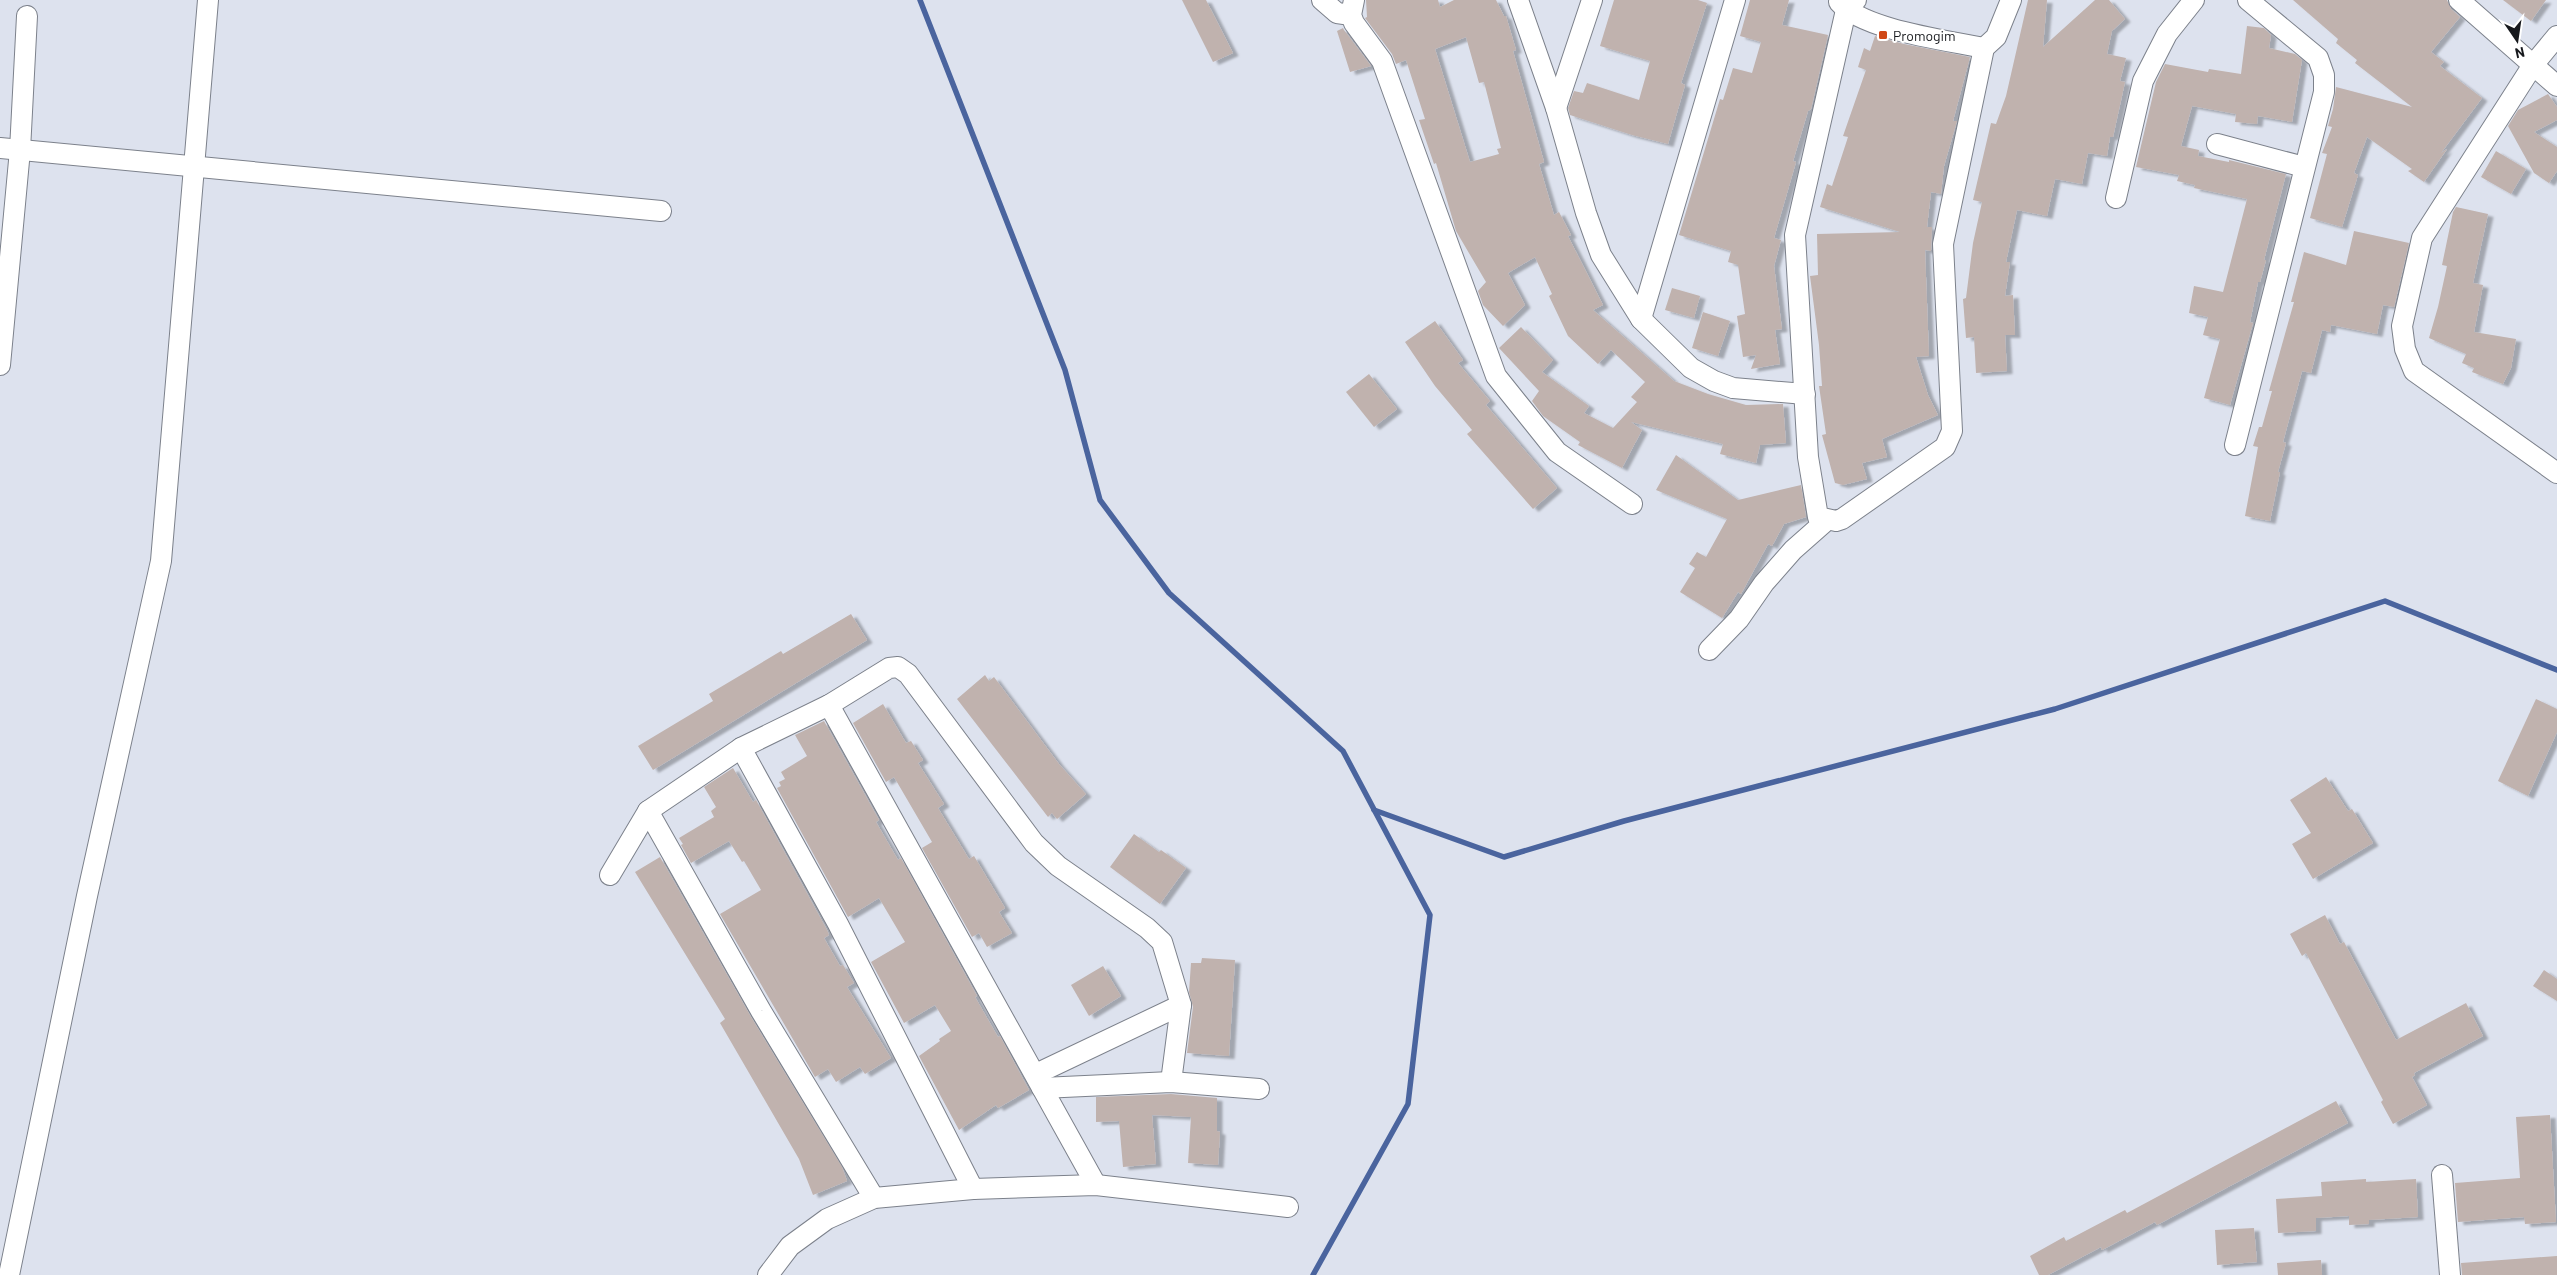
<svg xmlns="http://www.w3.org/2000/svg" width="2557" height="1275" font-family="Barlow,sans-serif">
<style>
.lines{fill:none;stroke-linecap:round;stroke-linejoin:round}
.stream{stroke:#4a649e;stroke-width:5.5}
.building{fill:#c0b2ae;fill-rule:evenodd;filter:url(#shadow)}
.street-casing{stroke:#7c818b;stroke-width:22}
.street{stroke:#fff;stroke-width:20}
.poi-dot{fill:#d04817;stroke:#fff;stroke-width:2}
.labels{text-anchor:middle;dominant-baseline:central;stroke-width:4;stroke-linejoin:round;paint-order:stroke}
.poi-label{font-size:14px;fill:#16181c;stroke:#fff;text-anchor:start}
</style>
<defs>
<filter id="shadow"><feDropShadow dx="5.5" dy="3" stdDeviation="1" flood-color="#0004"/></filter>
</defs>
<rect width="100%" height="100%" fill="#dde2ee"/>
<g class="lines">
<g class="stream">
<path d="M920,0L1065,370L1100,500L1169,593L1343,751L1430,915L1408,1104L1313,1275"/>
<path d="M1374,810L1504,857L1624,821L2055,709L2385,601L2557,670"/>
</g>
</g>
<g class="building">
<path d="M1182,0H1206L1233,53L1213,62Z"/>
<path d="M1366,0H1438L1440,7L1454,0H1496L1504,16H1506L1516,50L1513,51L1544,162L1539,164L1554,215L1559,212L1571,235L1568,236L1603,305L1593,310L1674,381L1708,394L1746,405L1783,404L1786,443L1760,445L1756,463L1720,454L1723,444L1631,422L1642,430L1622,468L1578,445L1580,442L1543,416L1532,401L1539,391L1499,348L1521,327L1553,360L1542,372L1589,406L1584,413L1613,428L1637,402L1631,397L1645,382L1611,350L1598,364L1568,336L1549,296L1552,294L1535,257L1508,273L1525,305L1503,326L1483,305L1478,291L1486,282L1456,231L1436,163L1434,164L1419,120L1425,119L1406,60L1396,64L1392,54L1365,18L1367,17ZM1466,37L1479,83L1484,82L1501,148L1497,149L1499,154L1470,162L1435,49Z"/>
<path d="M1614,0H1698L1707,3L1681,83L1685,85L1668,144L1632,135L1570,115L1568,108L1574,91L1583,93L1587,83L1639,100L1650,61L1600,46Z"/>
<path d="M1750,0H1789L1782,25L1828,35L1811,109L1808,111L1793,161L1796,162L1774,238L1781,240L1774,266L1782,329L1775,330L1780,364L1751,369L1756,355L1743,357L1737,316L1745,314L1738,265L1728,262L1731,251L1679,235L1720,99L1723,100L1733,68L1752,73L1761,42L1740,36Z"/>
<path d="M2028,0H2047L2043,47L2095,0H2109L2125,19L2112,31L2107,54L2126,58L2120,81L2125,82L2113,137H2110L2107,156L2088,153L2082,184L2055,179L2047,216L2017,210L2006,262H2010L2005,296L2013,295L2015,335H2005L2007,371L1976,373L1974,337L1966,338L1963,299L1966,298L1973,243L1982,202L1973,200L1991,123L1996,124L2006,96Z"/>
<path d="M2293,0H2447L2451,9L2460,17L2431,52L2444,62L2440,66L2482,98L2441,153L2447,149L2424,182L2408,171L2412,169L2367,137L2354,173L2358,175L2342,227L2310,218L2327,154L2322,153L2332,127L2328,126L2333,109L2336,87L2412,107L2355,63L2357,60L2336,43L2338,39Z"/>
<path d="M2503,0H2546L2531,21Z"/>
<path d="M2247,26L2264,28L2271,35L2269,48L2295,54L2302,60L2292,122L2258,116L2257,124L2235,122L2236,114L2192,106L2181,146L2199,150L2198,156L2229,162V160L2286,174L2264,260H2266L2260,282H2258L2250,322L2253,323L2230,405L2204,398L2220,339L2203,335L2208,317L2189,313L2194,286L2223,292L2247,199L2194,188L2195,185L2177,181L2179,175L2136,167L2156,82L2165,64L2208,72L2209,69L2241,74Z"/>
<path d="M1343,28L1344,30L1371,66L1350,72L1337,31Z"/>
<path d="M1875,36L1904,44L1970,57L1953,121H1957L1944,166L1941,194L1931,192L1927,227H1932L1931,251L1925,250L1929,356L1916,357L1928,395L1938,415L1882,439L1887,457L1862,463L1867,479L1843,485L1835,483L1822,435L1826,434L1819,386H1822L1819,345L1810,276L1818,275L1817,234L1900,232L1820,207L1827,184L1832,186L1848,137L1843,136L1866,70L1858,67L1864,48L1870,51Z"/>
<path d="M2548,94L2557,107V120L2534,132L2557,147V171L2549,183L2534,173L2508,126L2518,110Z"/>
<path d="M2496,151L2526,169L2511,194L2481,177Z"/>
<path d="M2456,207L2488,214L2473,283L2483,285L2474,332L2516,339L2511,368L2503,384L2472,372L2474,368L2462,363L2466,354L2429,338L2438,307L2447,266L2442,265L2453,212Z"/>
<path d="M2354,231L2409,243L2394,307L2383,305L2377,334L2331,325L2330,332L2322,330L2311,373L2302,371L2283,442L2286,443L2278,472H2280L2270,521L2245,516L2258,447L2253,446L2259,427H2262L2272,391H2269L2294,302H2291L2304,252L2346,265Z"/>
<path d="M1672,288L1700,296L1694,318L1665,310Z"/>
<path d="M1703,312L1730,321L1718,356L1692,348Z"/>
<path d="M1435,321L1463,360L1458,363L1490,401L1486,405L1557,488L1533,509L1467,434L1472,430L1435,386L1405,342Z"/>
<path d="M1369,374L1397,409L1374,427L1346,392Z"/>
<path d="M1676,455L1738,500L1801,485L1806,517L1784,524L1772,546L1768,544L1741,594L1738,592L1722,618L1680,592L1695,568L1689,564L1697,552L1706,557L1727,519L1656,490Z"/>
<path d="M851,614L867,640L653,770L638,746L713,701L709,694L781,651L783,654Z"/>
<path d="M985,675L989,681L994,677L1059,764L1086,794L1057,819L1052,813L1048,817L957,699Z"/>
<path d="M2536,699L2557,709V732L2528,796L2498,781Z"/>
<path d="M883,704L906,743L911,741L923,760L918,763L944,804L938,808L969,859L974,856L1005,908L999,912L1012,933L987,947L979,933L972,937L922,848L932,842L894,777L886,782L853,723Z"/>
<path d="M824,721L879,820L876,822L898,860L901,858L977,996L975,997L998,1037L1000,1036L1029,1090L998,1108L996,1105L959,1130L919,1056L940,1041L939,1039L951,1031L935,1005L904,1023L871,962L905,942L879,898L848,917L777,788L781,786L779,782L785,779L781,772L807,756L795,735Z"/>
<path d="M733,768L753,802L756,800L827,930L829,935L824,938L840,966L843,965L854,983L847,987L891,1058L865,1074L860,1067L836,1082L828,1069L815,1077L720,914L761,890L744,861L742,862L729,841L691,863L681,845L683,844L679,838L714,817L711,811L716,807L704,787Z"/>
<path d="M2326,777L2348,811L2352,809L2373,843L2313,879L2292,844L2311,833L2290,800Z"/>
<path d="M1134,834L1159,852L1161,850L1186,868L1160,904L1110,867Z"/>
<path d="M660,857L751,1017L842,1167L847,1181L813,1195L799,1159L720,1023L725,1019L635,872Z"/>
<path d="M2325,915L2340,944L2344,942L2396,1040L2466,1003L2483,1036L2414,1073L2415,1075L2412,1077L2427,1105L2393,1124L2381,1102L2383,1100L2306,953L2302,956L2290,934Z"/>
<path d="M1202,958L1235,960L1229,1056L1187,1053L1193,1007L1189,992L1191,963H1201Z"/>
<path d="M1103,966L1121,996L1089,1016L1071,985Z"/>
<path d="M2544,970L2557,979V1001L2533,986Z"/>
<path d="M1171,1094L1217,1098V1131L1220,1132L1218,1165L1188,1163L1191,1117L1152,1115L1156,1164L1123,1167L1119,1121L1096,1122V1097Z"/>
<path d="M2336,1101L2348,1123L2157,1225L2155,1222L2102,1250L2101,1247L2048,1275H2039L2030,1256L2064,1237L2066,1241L2125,1210L2127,1213Z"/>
<path d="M2550,1115L2556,1222L2525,1224L2524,1217L2458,1222L2455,1183L2520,1178L2516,1117Z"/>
<path d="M2366,1179V1182L2416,1179L2418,1217L2369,1220V1224L2349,1225V1216L2316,1218V1231L2278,1233L2276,1199L2322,1196L2321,1182Z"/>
<path d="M2254,1228L2257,1262L2217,1265L2215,1230Z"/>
<path d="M2557,1256V1275H2462L2461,1263Z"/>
<path d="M2321,1260L2322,1275H2278L2277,1263Z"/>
</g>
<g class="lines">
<g class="street-casing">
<g id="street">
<path d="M1322,0L1337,13L1351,15"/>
<path d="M1354,0L1351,15L1354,23L1382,61L1496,376L1557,452L1632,504"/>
<path d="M1518,0L1556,108L1586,213L1601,255L1641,319L1691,368L1714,381L1733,388L1805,394"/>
<path d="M1856,0L1846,10L1795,235L1808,457L1818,517L1836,521L1842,519L1945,447L1952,431L1943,244L1984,48L1996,37L2011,0"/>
<path d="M2459,0L2557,86"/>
<path d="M1839,2C1863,30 1946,40 1984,48"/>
<path d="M2557,36L2533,65L2422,238L2402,326L2405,349L2414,371L2557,473"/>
<path d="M1556,108L1592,0"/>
<path d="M2217,144L2304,167"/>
<path d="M0,148L661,211"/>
<path d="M2116,198L2143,81L2167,34L2194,0"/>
<path d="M1641,319L1735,0"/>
<path d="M0,365L20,150L27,16"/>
<path d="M2235,445L2324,92V75L2318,58L2248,0"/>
<path d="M1709,650L1739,619L1764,583L1793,550L1827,520"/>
<path d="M829,705L1096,1185"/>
<path d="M741,748L838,924L973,1189"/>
<path d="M648,811L761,1011L874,1198"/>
<path d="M610,875L648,811L741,748L829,705L889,668L898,667L908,674L1034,843L1058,866L1147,928L1162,942L1181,1005L1171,1082"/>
<path d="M1036,1074L1181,1005"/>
<path d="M1042,1088L1171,1082L1259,1089"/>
<path d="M2442,1175L2450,1275"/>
<path d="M9,1275L87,896L161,561L208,0"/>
<path d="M768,1275L790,1246L827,1219L874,1198L973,1189L1096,1185L1288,1207"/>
</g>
</g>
<use href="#street" class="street"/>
</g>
<rect class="poi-dot" x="1878" y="30" width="10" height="10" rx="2.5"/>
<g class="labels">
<g class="poi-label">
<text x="1893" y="35">Promogim</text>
</g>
</g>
<g transform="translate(2517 40) rotate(167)" stroke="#ffffff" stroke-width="4" paint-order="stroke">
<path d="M0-4L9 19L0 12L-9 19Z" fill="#16181c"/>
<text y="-8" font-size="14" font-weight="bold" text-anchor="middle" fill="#16181c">N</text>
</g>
</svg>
